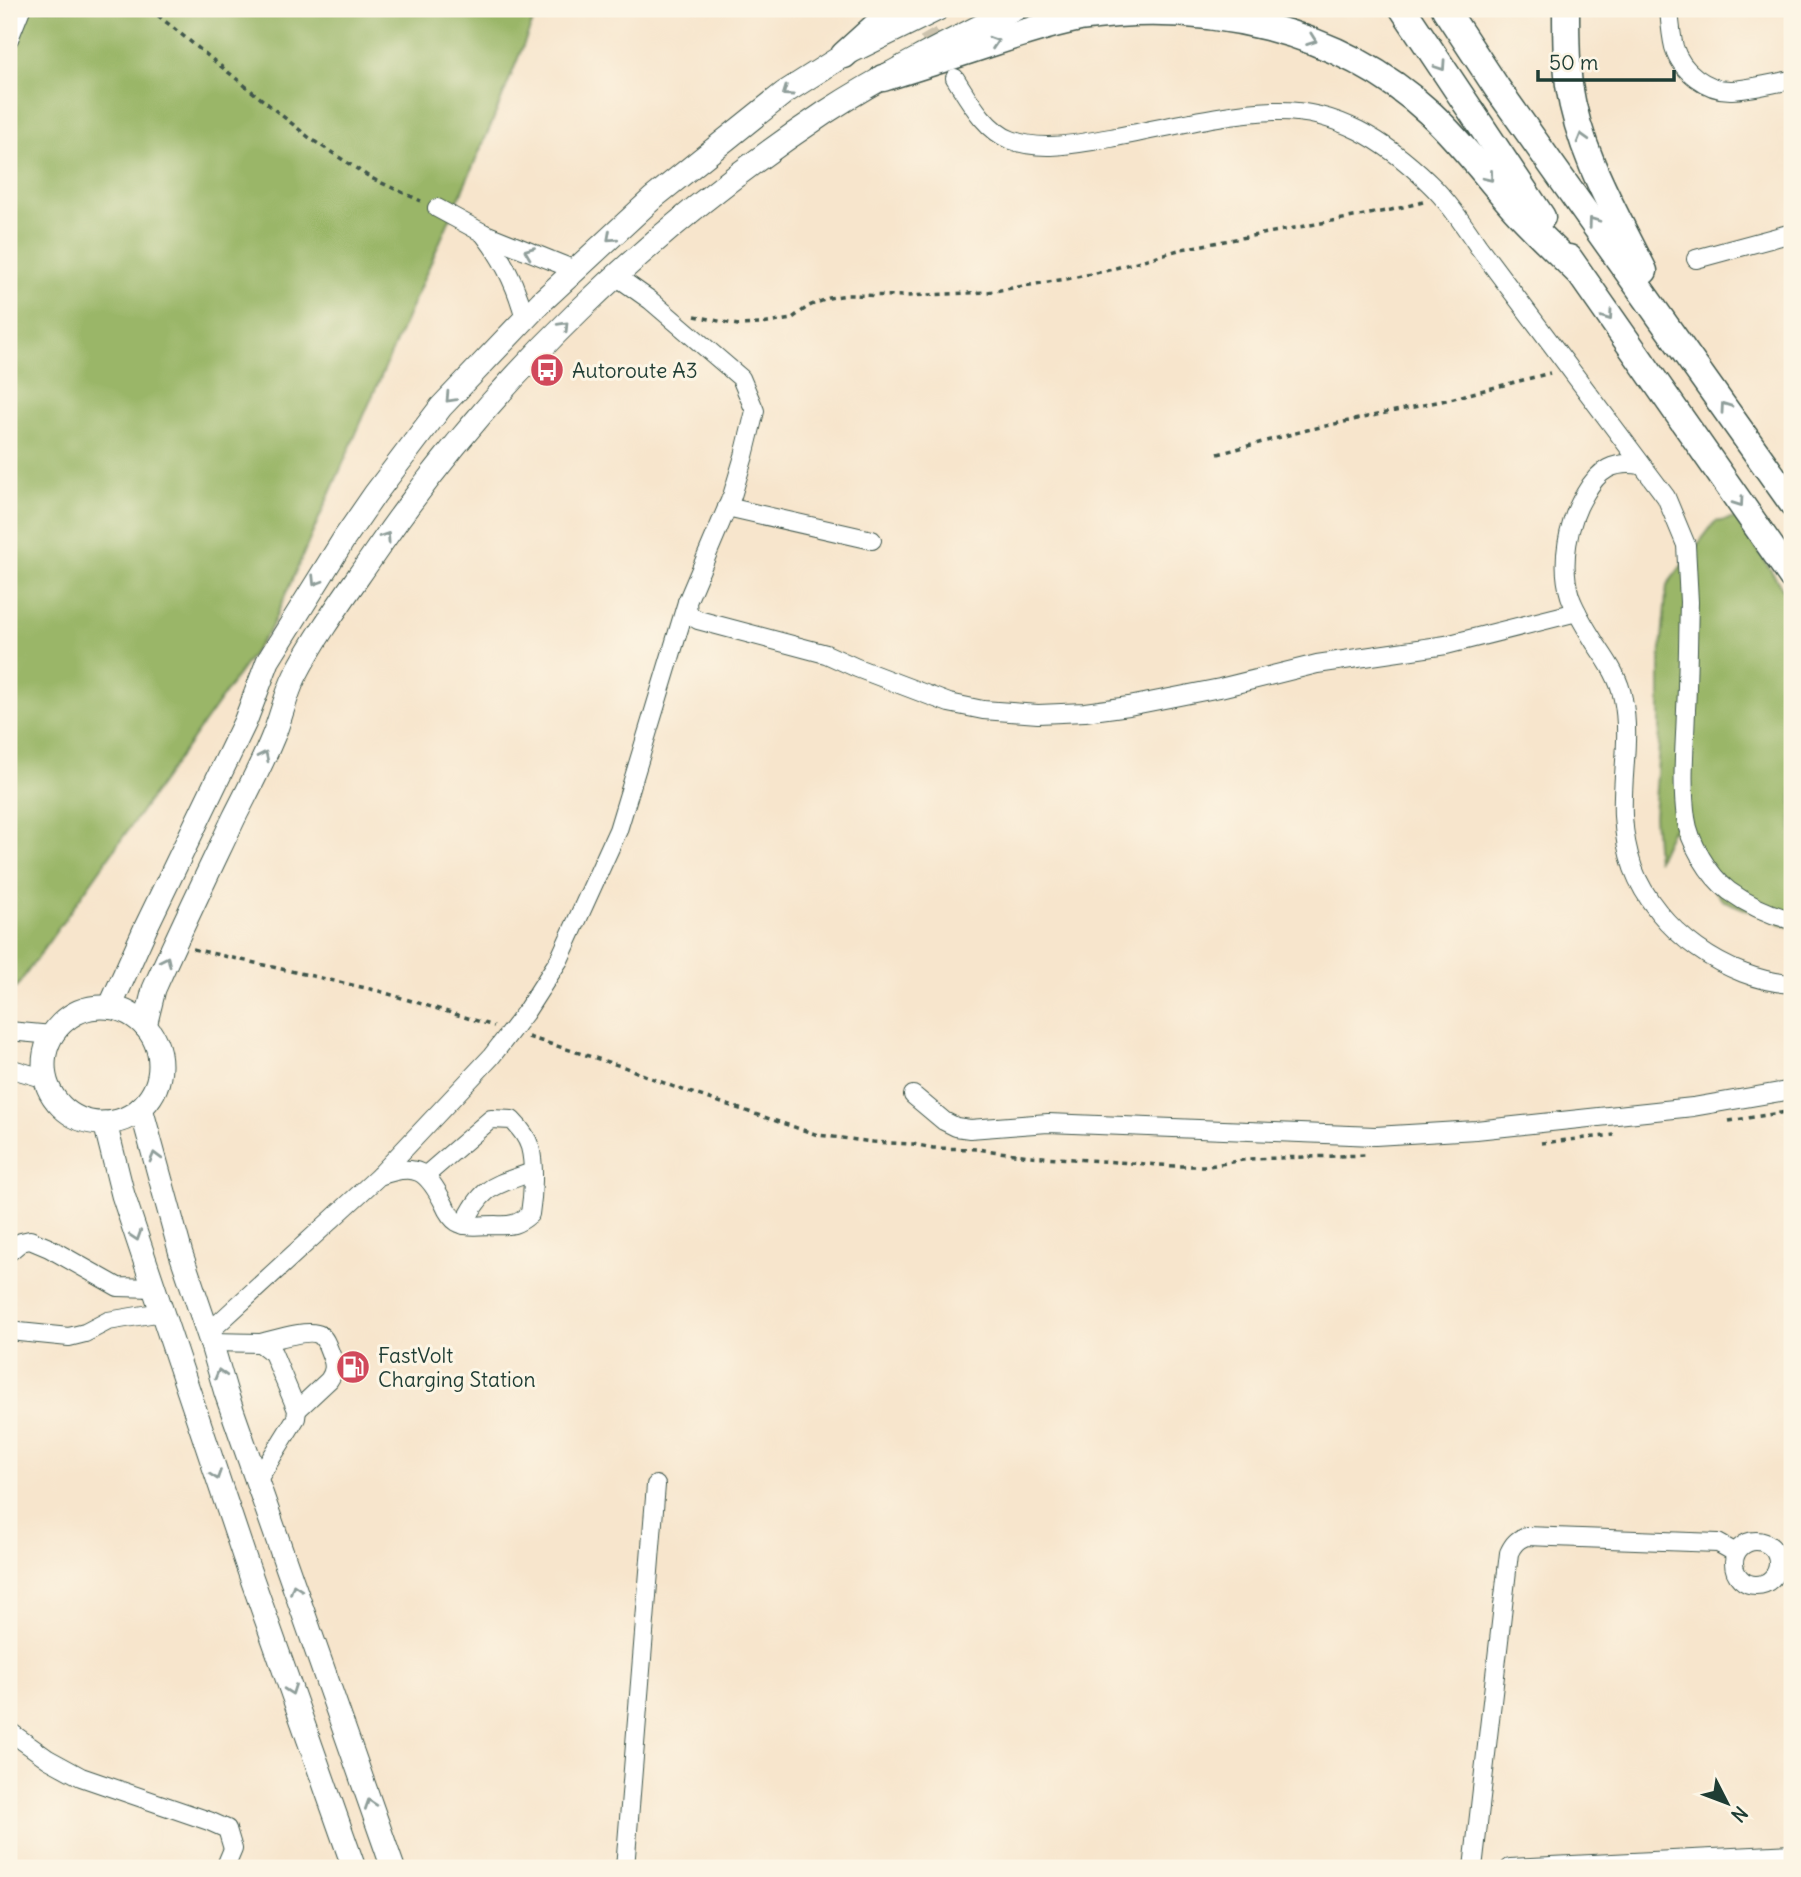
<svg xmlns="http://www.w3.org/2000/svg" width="1801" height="1877" font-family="Delius,sans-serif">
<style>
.forest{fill:#9ab668;stroke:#5c7a4e;stroke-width:2}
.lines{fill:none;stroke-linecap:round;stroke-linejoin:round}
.minor-tunnel{stroke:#ccc3ae;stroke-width:18;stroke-dasharray:18 9;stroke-linecap:butt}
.minor-casing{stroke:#3f564b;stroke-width:20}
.major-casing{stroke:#3f564b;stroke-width:25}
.highway-casing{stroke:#3f564b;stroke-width:29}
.path{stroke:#3f564b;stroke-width:3.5;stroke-dasharray:5 5;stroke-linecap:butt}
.minor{stroke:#fff;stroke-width:18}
.major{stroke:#fff;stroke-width:23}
.highway{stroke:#fff;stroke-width:26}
.oneway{stroke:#8f9e9a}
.labels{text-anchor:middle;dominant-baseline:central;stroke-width:6;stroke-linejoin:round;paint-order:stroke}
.poi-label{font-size:21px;fill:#1f3d34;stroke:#fcf5e5;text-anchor:start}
</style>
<rect width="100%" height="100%" fill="#fcf5e5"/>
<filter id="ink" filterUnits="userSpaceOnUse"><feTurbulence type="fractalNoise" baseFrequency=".0143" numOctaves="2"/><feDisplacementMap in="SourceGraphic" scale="14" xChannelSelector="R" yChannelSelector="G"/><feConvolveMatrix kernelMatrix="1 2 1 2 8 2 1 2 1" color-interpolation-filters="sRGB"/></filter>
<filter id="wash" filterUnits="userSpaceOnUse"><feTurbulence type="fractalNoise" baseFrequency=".00686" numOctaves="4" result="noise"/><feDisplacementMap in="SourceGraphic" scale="28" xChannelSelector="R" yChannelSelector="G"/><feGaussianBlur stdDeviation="1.57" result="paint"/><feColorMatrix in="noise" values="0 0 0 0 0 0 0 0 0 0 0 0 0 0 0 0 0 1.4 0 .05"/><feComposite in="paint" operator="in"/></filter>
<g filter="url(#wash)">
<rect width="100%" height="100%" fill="#f7e5cc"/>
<g class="forest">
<path d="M9,9H538L491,125L271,628L16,988L9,987Z"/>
<path d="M1737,518L1792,603V928L1722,900L1672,829L1657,861L1654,816L1660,731V660L1667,585L1715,522Z"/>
</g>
</g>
<g filter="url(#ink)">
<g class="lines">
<path class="minor-tunnel" d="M914,9L942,57"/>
<g class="minor-casing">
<g id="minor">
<path d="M1669,9C1670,21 1671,35 1674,47C1681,71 1707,91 1732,90C1752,89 1773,83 1792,80"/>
<path d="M9,39L21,9"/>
<path d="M955,78C969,100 985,130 1011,140C1042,152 1080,143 1111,138C1166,128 1219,113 1274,111C1336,109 1386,141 1429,183C1448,201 1463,224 1478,246L1666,497L1686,545L1689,602C1688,638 1688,674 1686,710C1685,746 1681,782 1686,818C1689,842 1709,876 1729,891C1747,904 1771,915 1792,920"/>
<path d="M437,208L483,233L575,270"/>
<path d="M483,233C504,260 517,286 525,319"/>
<path d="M1696,259L1792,233"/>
<path d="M616,276L650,300L741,378L755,411L744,456L732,496L687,602L688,614L698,620L826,654L857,668L949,703L983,710L1038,714L1085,712L1129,706L1220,688L1317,664L1446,645L1577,612"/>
<path d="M1641,465C1613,461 1599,469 1585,494C1568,522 1560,563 1570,596C1576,613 1586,628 1595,643C1607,661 1619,677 1623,699C1631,738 1621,777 1623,816C1624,833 1627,851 1633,868C1656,930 1727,980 1792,984"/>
<path d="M727,507L872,540"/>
<path d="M9,1031L52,1035"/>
<path d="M9,1068L46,1079"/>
<path d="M913,1095L944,1121L956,1127L970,1129L1048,1123L1375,1136L1476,1130L1693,1107L1792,1090"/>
<path d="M379,1176L491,1057L525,1013L559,960L618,830L687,602"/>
<path d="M464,1225C482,1185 494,1186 532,1172"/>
<path d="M9,1252L21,1242L30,1240L49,1248L118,1287L154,1288"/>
<path d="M9,1328L19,1332L69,1337L85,1333L108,1321L162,1312"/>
<path d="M208,1333L379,1176C417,1162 427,1171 444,1204C447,1211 451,1218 457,1222C467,1228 483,1225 495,1225C510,1226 518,1225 530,1214C533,1195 535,1166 530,1147C527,1137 519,1127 512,1120L491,1119L425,1176"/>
<path d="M211,1342L260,1343L273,1353L294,1403L297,1410L296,1418L257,1481"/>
<path d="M260,1343C273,1340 309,1328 320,1335C326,1339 328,1348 331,1355C335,1365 335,1371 329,1380L297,1410"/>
<circle cx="1756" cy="1563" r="22"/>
<path d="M9,1731L48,1759L81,1777L209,1821L227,1829L233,1849L225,1868"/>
<path d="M625,1868L656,1485"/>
<path d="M1473,1868L1509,1553C1513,1544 1517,1540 1526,1536L1718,1543L1736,1553"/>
<path d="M1510,1868L1792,1854"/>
</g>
</g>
<g class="major-casing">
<g id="major">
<circle cx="102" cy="1065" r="58"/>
<path d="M110,1007L146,927L245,722L268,661L344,539L375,494L441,407L541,302L653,198L784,93L844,55L938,9"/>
<path d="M145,1026L154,989C180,931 207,875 234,818C247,792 261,766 272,739C281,719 285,696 295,676C318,632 348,592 376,551C495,377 650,229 826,112C886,73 951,41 1015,9"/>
<path d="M141,1108L181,1254L211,1342L226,1393L393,1868"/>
<path d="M105,1123L123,1195L162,1312L246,1562L354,1868"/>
</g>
</g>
<g class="highway-casing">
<g id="highway">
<path d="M1403,9L1542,217"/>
<path d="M1445,9L1497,88L1792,503"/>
<path d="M1566,9C1566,34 1566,60 1569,85C1579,152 1614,211 1644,271"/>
<path d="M844,55L887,16L898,9"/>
<path d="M883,78C918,67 953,56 989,44C1019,34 1049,24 1080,18C1204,0 1338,28 1431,114C1462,143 1487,177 1515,209C1535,231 1558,252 1579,273"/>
<path d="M1569,258L1792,577"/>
</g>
</g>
<g class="path">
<path d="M150,9L311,139L371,178L421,201"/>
<path d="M695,316L738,325L762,324L791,319L809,306L829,298L847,295L907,296L988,292L1072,278L1105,271L1182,249L1391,210L1423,202"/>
<path d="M1218,454L1307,430L1446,400L1550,373"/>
<path d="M193,949L379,991L494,1026"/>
<path d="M528,1037L624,1067L674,1087L818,1135L873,1142L913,1144L933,1148L977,1149L1029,1156L1175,1166H1209L1249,1159L1366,1155"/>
<path d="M1729,1121L1792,1111"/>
<path d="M1541,1143L1614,1135"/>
</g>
<use href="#minor" class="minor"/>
<use href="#major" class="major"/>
<use href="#highway" class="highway"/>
</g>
<defs><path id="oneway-chevron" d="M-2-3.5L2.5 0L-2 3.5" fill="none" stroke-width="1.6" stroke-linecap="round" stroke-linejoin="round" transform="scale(1.75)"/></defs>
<g class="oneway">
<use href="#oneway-chevron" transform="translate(1312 40) rotate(20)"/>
<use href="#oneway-chevron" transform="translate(994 42) rotate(-18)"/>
<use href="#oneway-chevron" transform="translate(1441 66) rotate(56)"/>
<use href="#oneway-chevron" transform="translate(787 92) rotate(145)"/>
<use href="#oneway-chevron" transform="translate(1582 138) rotate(-106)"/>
<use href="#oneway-chevron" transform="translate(1489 177) rotate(51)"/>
<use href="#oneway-chevron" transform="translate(1593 222) rotate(-126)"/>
<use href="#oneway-chevron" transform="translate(611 237) rotate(138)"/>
<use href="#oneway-chevron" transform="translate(529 252) rotate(-158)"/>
<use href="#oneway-chevron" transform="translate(1608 316) rotate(55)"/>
<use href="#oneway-chevron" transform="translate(564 326) rotate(-46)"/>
<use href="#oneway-chevron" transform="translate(450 398) rotate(133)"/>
<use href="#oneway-chevron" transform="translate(1725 407) rotate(-125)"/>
<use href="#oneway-chevron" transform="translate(1739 502) rotate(55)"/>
<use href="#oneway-chevron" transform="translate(386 537) rotate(-56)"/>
<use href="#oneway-chevron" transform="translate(316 581) rotate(122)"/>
<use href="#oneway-chevron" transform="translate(264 756) rotate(-64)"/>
<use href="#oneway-chevron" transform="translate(166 961) rotate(-65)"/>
<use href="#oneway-chevron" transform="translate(155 1157) rotate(-105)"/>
<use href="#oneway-chevron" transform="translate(136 1236) rotate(72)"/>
<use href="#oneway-chevron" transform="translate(220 1374) rotate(-106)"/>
<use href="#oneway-chevron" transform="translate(216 1475) rotate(71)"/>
<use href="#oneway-chevron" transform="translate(295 1589) rotate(-109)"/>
<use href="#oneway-chevron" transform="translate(291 1690) rotate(70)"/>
<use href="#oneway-chevron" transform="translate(370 1804) rotate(-109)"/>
</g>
</g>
<defs>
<g id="bus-disc" transform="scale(1.75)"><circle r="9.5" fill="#d1495b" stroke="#fcf5e5"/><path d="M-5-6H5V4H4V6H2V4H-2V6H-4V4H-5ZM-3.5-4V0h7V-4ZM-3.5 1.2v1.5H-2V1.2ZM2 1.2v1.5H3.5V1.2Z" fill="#fff"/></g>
<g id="fuel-disc" transform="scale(1.75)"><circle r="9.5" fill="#d1495b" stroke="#fcf5e5"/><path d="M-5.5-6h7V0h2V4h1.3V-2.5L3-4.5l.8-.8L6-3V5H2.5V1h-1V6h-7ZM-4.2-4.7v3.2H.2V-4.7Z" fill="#fff"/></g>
</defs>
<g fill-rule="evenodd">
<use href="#bus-disc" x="547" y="370"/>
<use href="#fuel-disc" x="353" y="1367"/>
</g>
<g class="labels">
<g class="poi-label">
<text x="572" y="370">Autoroute A3</text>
<text x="378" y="1355">FastVolt<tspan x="378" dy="24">Charging Station</tspan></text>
</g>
</g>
<rect width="1801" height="1877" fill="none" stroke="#fcf5e5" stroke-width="35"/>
<g transform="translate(1727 1803) rotate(132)" stroke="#fcf5e5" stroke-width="5" paint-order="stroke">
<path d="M0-5L12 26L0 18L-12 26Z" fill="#1f3d34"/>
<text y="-10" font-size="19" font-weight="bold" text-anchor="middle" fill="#1f3d34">N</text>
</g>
<path d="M1538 70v10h136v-10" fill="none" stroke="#1f3d34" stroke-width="3.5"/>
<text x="1549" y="70" font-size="21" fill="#1f3d34" stroke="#fcf5e5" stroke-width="5" paint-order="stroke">50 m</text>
</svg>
